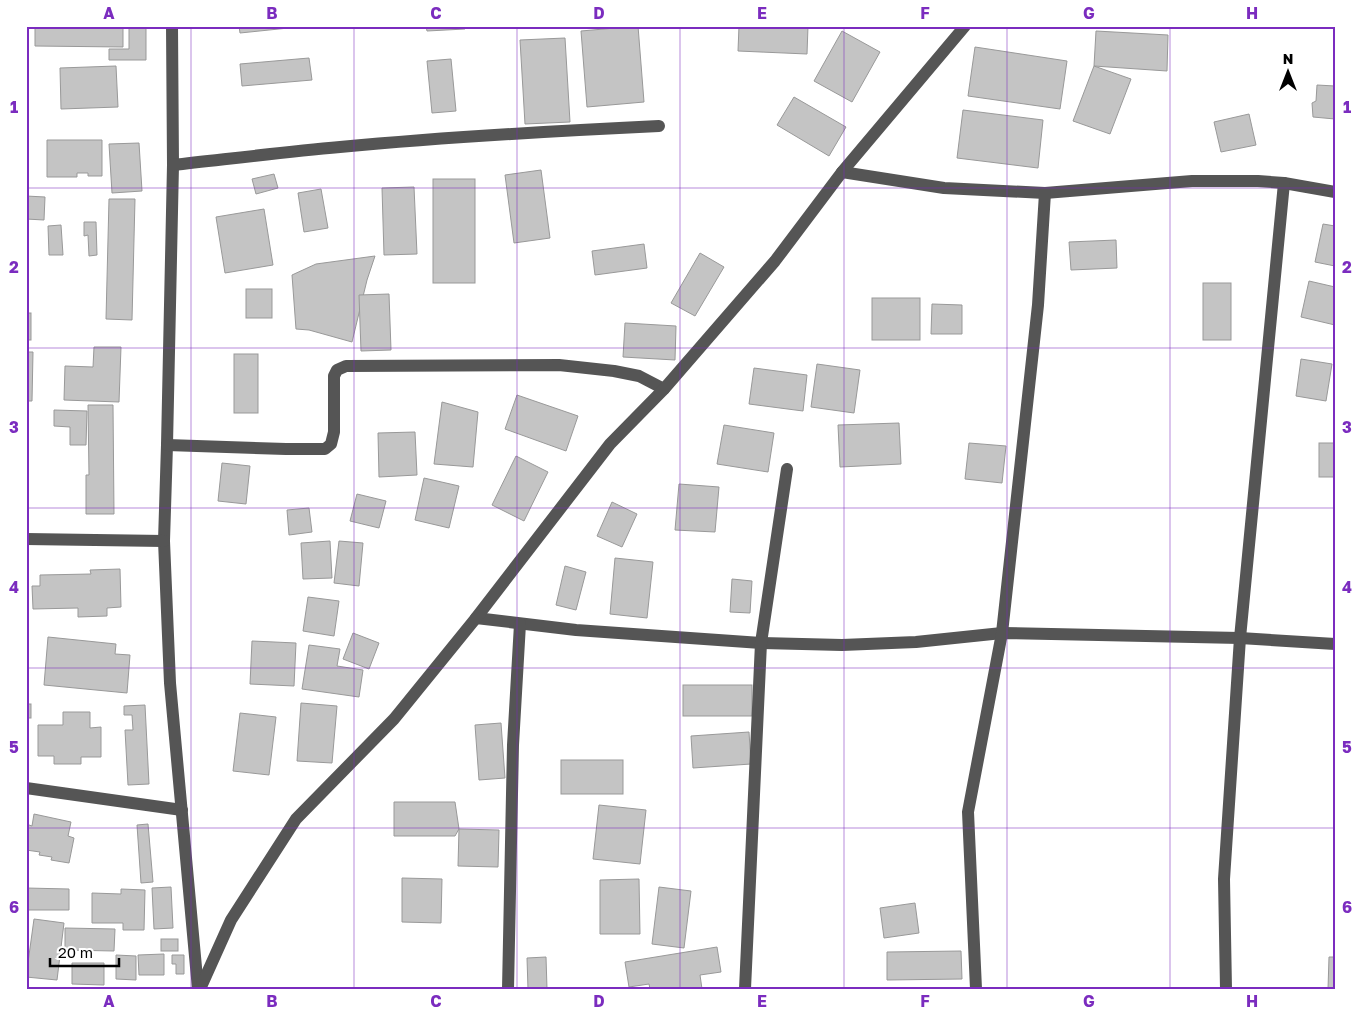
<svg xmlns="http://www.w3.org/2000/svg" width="1361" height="1015" font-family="'Golos Text',sans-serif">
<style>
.building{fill:#c4c4c4;stroke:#999}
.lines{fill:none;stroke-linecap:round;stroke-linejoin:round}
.minor{stroke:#555;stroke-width:12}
.grid{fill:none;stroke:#7b2cbf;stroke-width:1;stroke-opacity:0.55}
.neatline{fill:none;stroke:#7b2cbf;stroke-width:2}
.grid-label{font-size:16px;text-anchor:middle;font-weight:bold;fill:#7b2cbf}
</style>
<rect width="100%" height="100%" fill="#fff"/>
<g class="building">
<path d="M35,26H123V47L35,46Z"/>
<path d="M129,26H146V60H109V49H129Z"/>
<path d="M239,26H308L240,33Z"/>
<path d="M426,26H464L465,29L427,31Z"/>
<path d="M638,26L644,102L587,107L581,31Z"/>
<path d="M739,26H808L807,54L738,51Z"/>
<path d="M842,31L880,52L852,102L814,81Z"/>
<path d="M1096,31L1168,35L1167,71L1094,66Z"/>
<path d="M565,38L570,122L525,124L520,40Z"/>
<path d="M975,47L1067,61L1060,109L968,96Z"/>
<path d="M309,58L312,80L242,86L240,64Z"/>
<path d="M451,59L456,111L432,113L427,61Z"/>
<path d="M116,66L118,107L61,109L60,68Z"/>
<path d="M1094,66L1131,79L1110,134L1073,121Z"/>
<path d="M1317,85L1335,86V119L1313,117L1312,103L1316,101Z"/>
<path d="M794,97L846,127L829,156L777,125Z"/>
<path d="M963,110L1043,120L1038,168L957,158Z"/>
<path d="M1249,114L1256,145L1221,152L1214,122Z"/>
<path d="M47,140H102V176H88V173H77V177H47Z"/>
<path d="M139,143L142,191L112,193L109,144Z"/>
<path d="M541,170L550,238L514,243L505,175Z"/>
<path d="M274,174L278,188L256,194L252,179Z"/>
<rect x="433" y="179" width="42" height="104"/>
<path d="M414,187L417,254L384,255L382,188Z"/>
<path d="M321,189L328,228L304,232L298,193Z"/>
<path d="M26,196L45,197L44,220L26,219Z"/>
<path d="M109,199H135L132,320L106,319Z"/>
<path d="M264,209L273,265L225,273L216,217Z"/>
<path d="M84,222H96L97,255L89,256L88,235L84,236Z"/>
<path d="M1323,224L1335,226V266L1315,262Z"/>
<path d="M61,225L63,255H49L48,226Z"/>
<path d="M1116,240L1117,268L1071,270L1069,242Z"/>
<path d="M644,244L647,268L595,275L592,251Z"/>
<path d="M700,253L724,267L695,316L671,303Z"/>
<path d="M375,256L367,280L352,342L309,330L296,329L292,275L316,264Z"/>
<path d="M1309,281L1335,287V325L1301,317Z"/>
<rect x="1203" y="283" width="28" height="57"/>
<rect x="246" y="289" width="26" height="29"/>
<path d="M389,294L391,350L361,351L359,295Z"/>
<rect x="872" y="298" width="48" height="42"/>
<path d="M932,304L962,305V334H931Z"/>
<rect x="26" y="313" width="5" height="27"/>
<path d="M625,323L676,326L675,360L623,357Z"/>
<path d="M94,347H121L119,402L64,400L65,366L93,367Z"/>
<path d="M26,352H33L32,401H26Z"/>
<rect x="234" y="354" width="24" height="59"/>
<path d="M1301,359L1332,364L1326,401L1296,396Z"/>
<path d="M817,364L860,370L854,413L811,407Z"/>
<path d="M754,368L807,375L803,411L749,404Z"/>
<path d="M517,395L578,416L566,451L505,429Z"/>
<path d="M442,402L478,412L473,467L434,464Z"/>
<path d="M88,405H113L114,514H86V475H89Z"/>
<path d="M54,410L87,411L86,445H70V427L54,426Z"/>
<path d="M899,423L901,464L840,467L838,425Z"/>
<path d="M724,425L774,433L768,472L717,464Z"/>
<path d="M415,432L417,475L379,477L378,433Z"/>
<path d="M969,443L1006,446L1002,483L965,479Z"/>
<rect x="1319" y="443" width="16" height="34"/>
<path d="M516,456L548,472L524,521L492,505Z"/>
<path d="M222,463L250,466L246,504L218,501Z"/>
<path d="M424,478L459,486L449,528L415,520Z"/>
<path d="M679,484L719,487L715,532L675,530Z"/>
<path d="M357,494L386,501L379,528L350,521Z"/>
<path d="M612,502L637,514L622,547L597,536Z"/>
<path d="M309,508L312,532L289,535L287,510Z"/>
<path d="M330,541L332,578L303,579L301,543Z"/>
<path d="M339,541L363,543L359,586L334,583Z"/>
<path d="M615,558L653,562L647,618L610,614Z"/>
<path d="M565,566L586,572L576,610L556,605Z"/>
<path d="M120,569L121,607L107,608V616L78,617V608L33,609L32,586H40V575L91,574L90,570Z"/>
<path d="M732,579L752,581L750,613L730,612Z"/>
<path d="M308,597L339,601L334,636L303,631Z"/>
<path d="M353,633L379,643L369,669L343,659Z"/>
<path d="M48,637L116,644L115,654L130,655L127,693L44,685Z"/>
<path d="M252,641L296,643L294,686L250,684Z"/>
<path d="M309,645L340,649L337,666L363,670L359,697L302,689Z"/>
<rect x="683" y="685" width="69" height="31"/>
<path d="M301,703L337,706L332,763L297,761Z"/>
<rect x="26" y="704" width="5" height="14"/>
<path d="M145,705L149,784L128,785L125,730H133L132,715H124V706Z"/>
<path d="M63,712H90V728L101,727V757H81V764H54V756H38V725H63Z"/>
<path d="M240,713L276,717L269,775L233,771Z"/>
<path d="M501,723L505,778L479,780L475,725Z"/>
<path d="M749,732L751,764L693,768L691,736Z"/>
<rect x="561" y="760" width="62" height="34"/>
<path d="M394,802H455L459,829L455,836H394Z"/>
<path d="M599,805L646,810L640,864L593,859Z"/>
<path d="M34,814L71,822L68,836L74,838L69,863L51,860L52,857L39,855L40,852L26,850V824L32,826Z"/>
<path d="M148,824L153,882L141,883L137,825Z"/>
<path d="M459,829L499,830L498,867L458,866Z"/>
<path d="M402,878L442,879L441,923L402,922Z"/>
<path d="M639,879L640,934H600V880Z"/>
<path d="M171,887L173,928L154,929L152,888Z"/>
<path d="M659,887L691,891L684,948L652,944Z"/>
<path d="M26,888L69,889V910H26Z"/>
<path d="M121,889L145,890L144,930H123V923H92V893L121,894Z"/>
<path d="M915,903L919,933L884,938L880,908Z"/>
<path d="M34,919L64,923L57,980L26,977Z"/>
<path d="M65,928L115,929L114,951L65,950Z"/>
<rect x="161" y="939" width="17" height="12"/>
<path d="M717,947L721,972L700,975L702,989H650L649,984L629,987L625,962Z"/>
<path d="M961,951L962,979L887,980V952Z"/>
<path d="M164,954V975H139L138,955Z"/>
<path d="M116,955L136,956V980L116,979Z"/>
<path d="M172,955H184V974H176V964H172Z"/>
<path d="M546,957L547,989H528L527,958Z"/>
<path d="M1329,957H1335V989H1328Z"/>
<path d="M72,963H104V985L72,984Z"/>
</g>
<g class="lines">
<g class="minor">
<path d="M172,26L173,165L167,445L164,541L170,683L198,989"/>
<path d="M173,165C228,159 284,152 340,147C446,137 552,131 659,126"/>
<path d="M842,172L944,188L1045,193L1192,181H1258L1284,183L1335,192"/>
<path d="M167,445L286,449H325L331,444L334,432V376L337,370L346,366L559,365L614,371L639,376L664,389"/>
<path d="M26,539L164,541"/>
<path d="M476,618L576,630L761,643L842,645L916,642L1002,633L1240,638L1335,644"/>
<path d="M26,788L182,810"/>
<path d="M200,989L231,920L296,819L394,719L476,618L610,444L664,389L775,261L842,172L965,26"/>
<path d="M508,989L513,745L520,624"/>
<path d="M745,989L761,643L787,469"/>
<path d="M976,989L968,812L1002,633L1038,305L1045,193"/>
<path d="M1226,989L1224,879L1240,638L1284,183"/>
</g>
</g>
<path class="grid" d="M191,26V989M354,26V989M517,26V989M680,26V989M844,26V989M1007,26V989M1170,26V989M26,188H1335M26,348H1335M26,508H1335M26,668H1335M26,828H1335"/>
<rect width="1361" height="1015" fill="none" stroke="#ffffff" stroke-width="55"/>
<g transform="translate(1288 72)" stroke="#ffffff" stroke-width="4" paint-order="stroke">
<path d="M0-4L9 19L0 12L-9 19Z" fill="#000000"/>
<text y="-8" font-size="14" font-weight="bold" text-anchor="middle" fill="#000000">N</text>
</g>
<path d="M50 958v8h69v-8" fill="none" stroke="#000000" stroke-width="2.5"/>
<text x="58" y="958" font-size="15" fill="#000000" stroke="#ffffff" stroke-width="4" paint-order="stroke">20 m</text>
<rect x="28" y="28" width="1306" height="960" class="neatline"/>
<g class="grid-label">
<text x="109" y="19">A</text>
<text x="272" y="19">B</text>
<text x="436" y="19">C</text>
<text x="599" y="19">D</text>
<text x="762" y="19">E</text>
<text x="925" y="19">F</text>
<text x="1089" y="19">G</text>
<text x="1252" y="19">H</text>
<text x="14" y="113">1</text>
<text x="1347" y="113">1</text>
<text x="14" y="273">2</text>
<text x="1347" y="273">2</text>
<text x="14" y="433">3</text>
<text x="1347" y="433">3</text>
<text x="14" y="593">4</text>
<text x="1347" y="593">4</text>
<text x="14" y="753">5</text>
<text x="1347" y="753">5</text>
<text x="14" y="913">6</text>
<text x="1347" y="913">6</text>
<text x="109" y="1007">A</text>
<text x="272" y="1007">B</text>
<text x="436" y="1007">C</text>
<text x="599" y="1007">D</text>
<text x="762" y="1007">E</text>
<text x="925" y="1007">F</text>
<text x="1089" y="1007">G</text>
<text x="1252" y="1007">H</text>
</g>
</svg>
